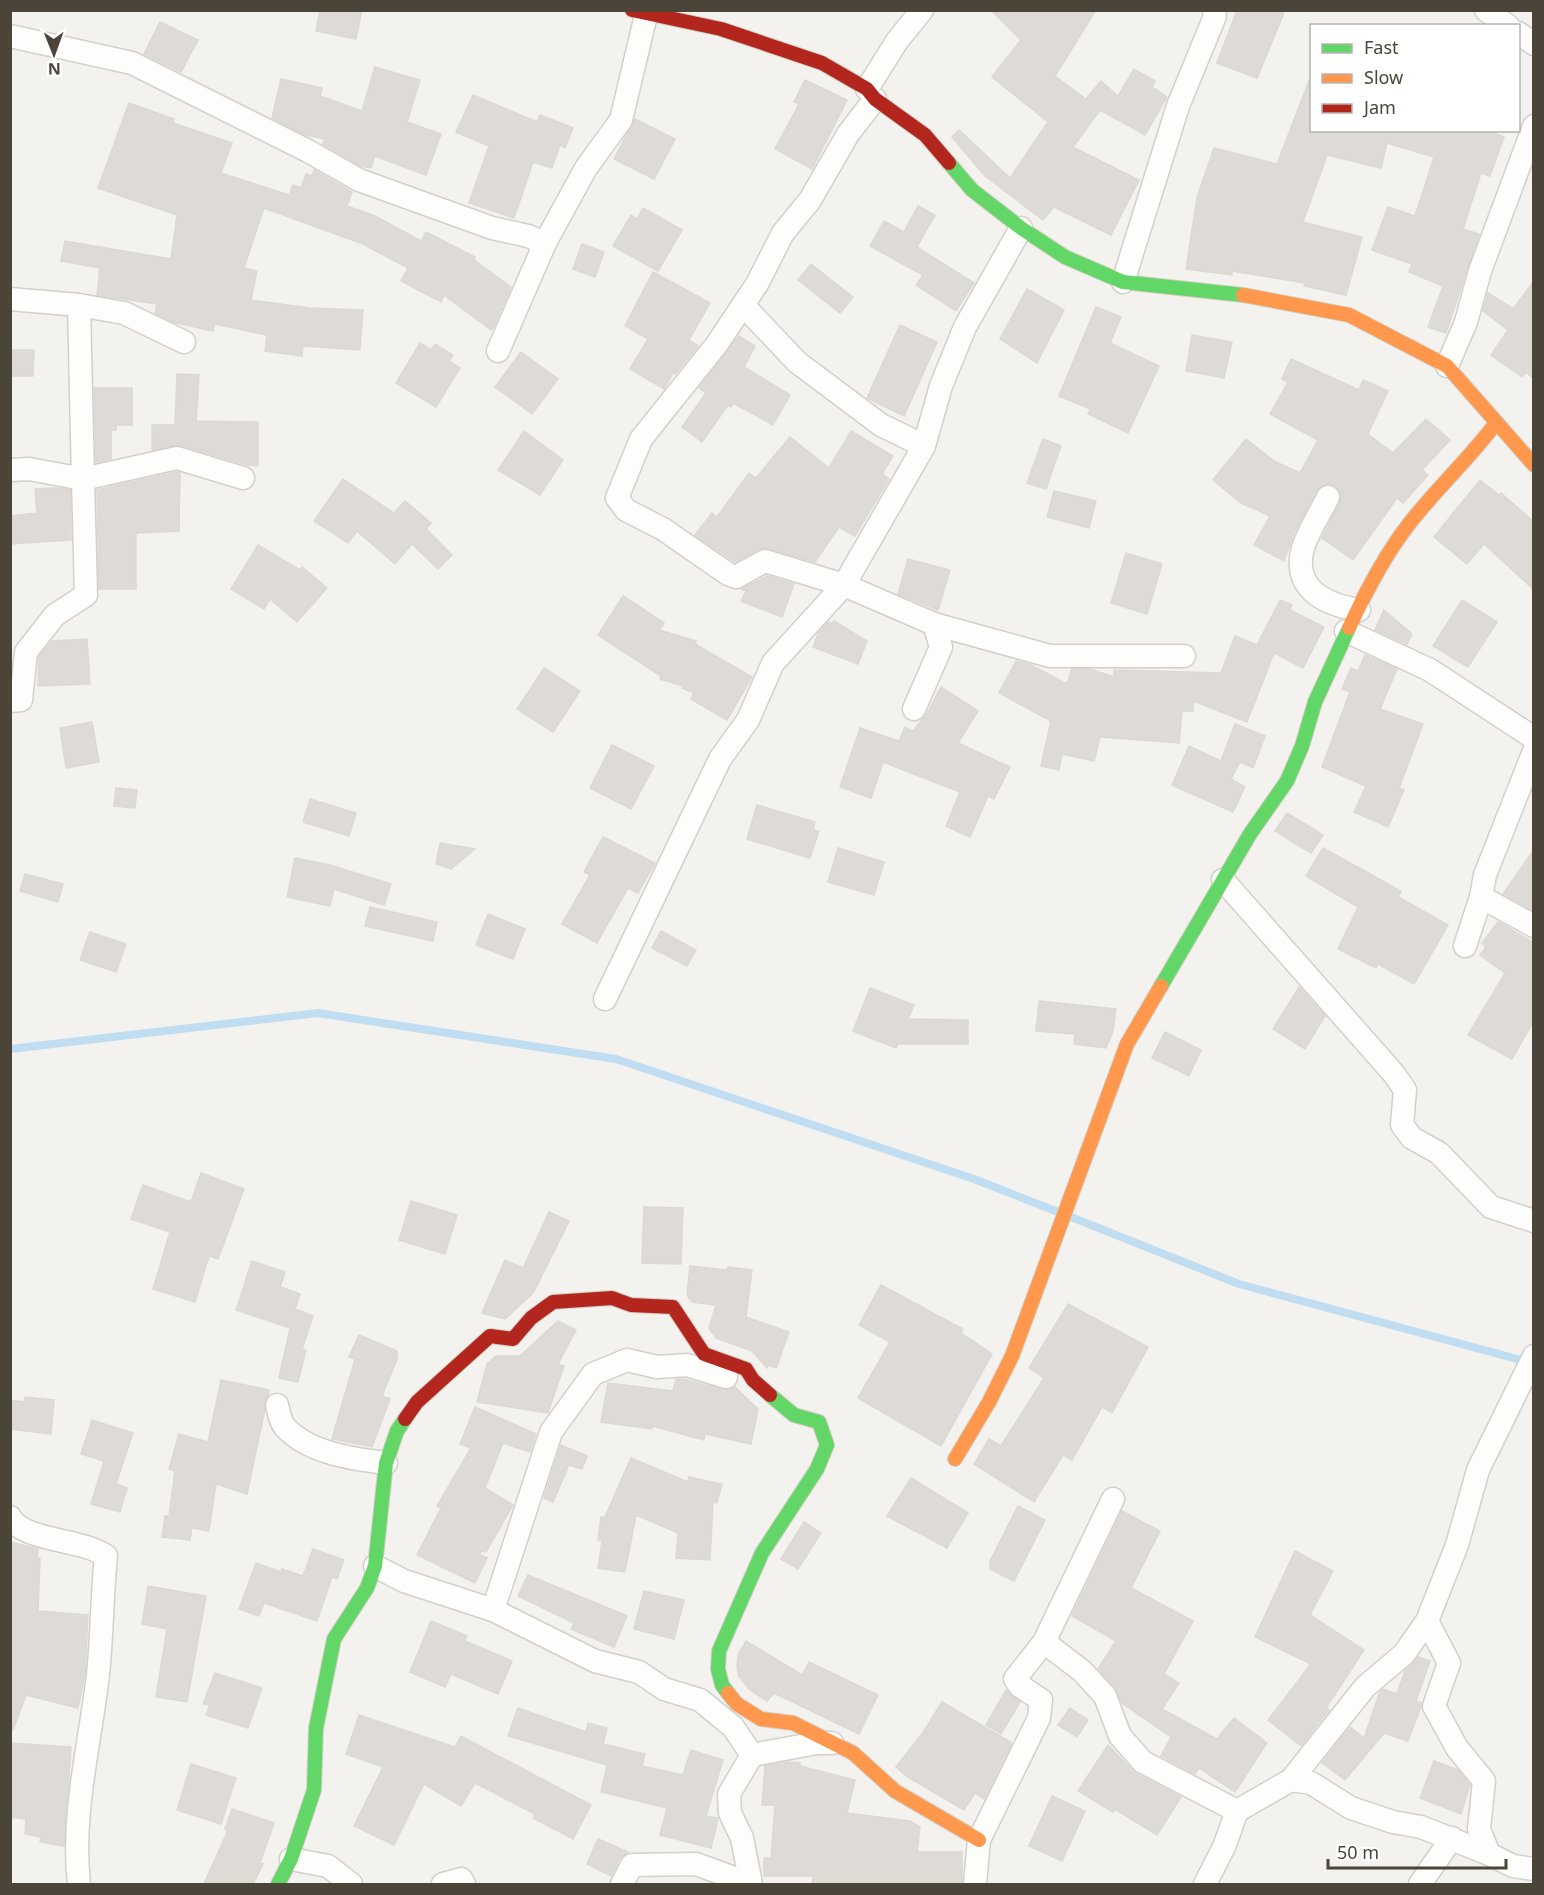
<svg xmlns="http://www.w3.org/2000/svg" width="1544" height="1895" font-family="'Noto Sans',sans-serif">
<style>
.lines{fill:none;stroke-linecap:round;stroke-linejoin:round}
.stream{stroke:#c0ddf1;stroke-width:8}
.building{fill:#dedbd6;stroke:#dcd9d4;stroke-width:1.5}
.street-casing{stroke:#d2d0cb;stroke-width:25}
.fast-casing{stroke:#d3cfc5;stroke-width:16}
.slow-casing{stroke:#d3cfc5;stroke-width:16}
.jam-casing{stroke:#d3cfc5;stroke-width:16}
.street{stroke:#fdfdfc;stroke-width:22}
.fast{stroke:#63d668;stroke-width:14}
.slow{stroke:#ff974d;stroke-width:14}
.jam{stroke:#b3261e;stroke-width:14}
</style>
<rect width="100%" height="100%" fill="#f4f2ee"/>
<g class="lines">
<g class="stream">
<path d="M10,1049L318,1013L616,1059L974,1179L1058,1212"/>
<path d="M1071,1217L1239,1284L1528,1362"/>
</g>
</g>
<g class="building">
<path d="M320,10H362L356,39L316,31Z"/>
<path d="M991,10H1096L1055,76L1086,99L1101,81L1118,96L1134,69L1155,81L1152,87L1167,97L1145,135L1100,110L1073,147L1139,180L1111,235L1054,207L1043,220L985,176L952,137L959,130L1010,178L1048,122L992,77L1021,40Z"/>
<path d="M1237,10H1285L1257,78L1217,63Z"/>
<path d="M160,22L198,40L181,72L144,54Z"/>
<path d="M375,67L420,80L407,122L441,134L426,175L375,156L371,168L361,166L323,144L325,139L306,135L272,118L281,79L322,88L320,96L362,111Z"/>
<path d="M1310,78L1311,130H1486L1504,137L1490,176L1481,173L1463,229L1479,234L1446,333L1428,327L1443,286L1409,272L1412,264L1372,250L1388,207L1415,216L1434,157L1387,143L1381,168L1327,155L1303,222L1362,237L1346,295L1304,286L1305,283L1232,271V275L1186,269L1197,198L1214,148L1277,164Z"/>
<path d="M805,80L847,100L812,169L775,149L799,104L794,102Z"/>
<path d="M473,95L537,122L540,115L573,128L565,148L560,145L552,168L533,162L514,218L469,203L489,146L456,132Z"/>
<path d="M129,103L174,119L173,123L232,143L221,173L289,195L293,185L301,188L306,174L312,176L314,170L352,192L347,206L375,216L421,241L426,232L475,257L474,260L511,287L494,326L491,330L444,295L441,302L401,281L408,268L363,244L264,208L244,268L257,271L251,300L310,308L363,310L360,350L303,346L302,356L265,351L267,335L215,324L213,331L173,322L155,313L157,304L97,295L100,268L61,261L65,241L171,259L177,215L98,188Z"/>
<path d="M635,119L675,139L654,179L614,159Z"/>
<path d="M918,206L935,215L917,247L974,283L956,311L916,285L923,275L870,246L884,221L904,232Z"/>
<path d="M643,208L682,230L658,271L613,246L631,215L637,219Z"/>
<path d="M582,244L604,252L595,277L573,269Z"/>
<path d="M811,264L853,297L840,313L798,280Z"/>
<path d="M653,272L710,303L689,340L698,346L675,374L673,373L664,389L630,369L648,339L625,326Z"/>
<path d="M1533,282V378L1526,372L1522,377L1491,355L1508,330L1483,311L1488,293L1513,309Z"/>
<path d="M1027,289L1064,310L1037,363L1000,339Z"/>
<path d="M1096,307L1121,317L1110,343L1159,366L1128,433L1088,414L1091,409L1059,396Z"/>
<path d="M900,325L937,342L904,416L867,398Z"/>
<path d="M1192,335L1232,342L1224,378L1186,371Z"/>
<path d="M739,336L755,346L744,367L790,395L773,425L733,403L731,407L728,405L702,442L682,427L706,393L699,388Z"/>
<path d="M420,343L431,350L435,344L453,355L449,361L460,368L436,407L396,383Z"/>
<path d="M10,350H34L33,376H10Z"/>
<path d="M521,352L558,379L532,414L495,387Z"/>
<path d="M1291,359L1359,390L1363,380L1388,391L1368,434L1393,453L1426,419L1450,440L1422,470L1428,475L1403,503L1397,498L1353,560L1322,538L1340,502L1341,496L1335,485L1327,484L1316,491L1294,533L1284,561L1254,545L1270,516L1241,503L1213,480L1246,439L1274,461L1300,473L1318,440L1270,414L1288,382L1282,379Z"/>
<path d="M177,374L199,375L196,421L258,422V466L248,465L180,445L152,450V425H175Z"/>
<path d="M94,388H132V425H116V430H111V459L96,462Z"/>
<path d="M524,431L563,460L540,495L498,470Z"/>
<path d="M851,431L893,456L882,474L889,479L855,536L839,527L815,562L764,548L735,562L695,535L712,513L717,517L749,473L756,478L790,437L829,468Z"/>
<path d="M1043,439L1061,446L1046,489L1027,483Z"/>
<path d="M176,472L180,473L179,531L136,533V589H99L97,490Z"/>
<path d="M343,479L394,513L405,501L431,523L426,529L452,555L438,569L412,544L395,564L357,531L348,543L314,521Z"/>
<path d="M1480,480L1499,495L1501,493L1533,521V589L1484,544L1467,564L1434,537Z"/>
<path d="M55,488L70,490L71,540L10,544V516L37,513L35,489Z"/>
<path d="M1054,491L1096,501L1089,528L1047,517Z"/>
<path d="M258,545L300,570L302,567L327,588L297,622L270,599L264,609L231,589Z"/>
<path d="M1126,553L1162,564L1147,614L1111,603Z"/>
<path d="M908,559L950,570L938,610L898,594Z"/>
<path d="M767,576L794,584L782,617L741,601L746,591L741,589Z"/>
<path d="M623,596L664,623L659,630L696,641L695,644L752,677L727,720L691,699L694,693L682,688L683,686L660,679L661,676L598,635Z"/>
<path d="M1280,600L1292,605L1290,610L1324,627L1303,668L1274,653L1247,722L1193,701V711H1182L1179,743L1100,737L1094,761L1062,754L1059,770L1041,766L1051,721L999,693L1016,661L1029,664L1067,684L1072,669H1090L1114,677V670L1221,673L1235,636L1257,645Z"/>
<path d="M1462,600L1497,622L1468,667L1433,646Z"/>
<path d="M1384,610L1412,634L1407,644L1375,630Z"/>
<path d="M834,621L867,641L858,664L813,647L818,634L828,622L833,624Z"/>
<path d="M87,639L90,684L38,686L39,657L52,641Z"/>
<path d="M1365,655L1397,669L1380,709L1423,724L1399,788L1404,790L1388,827L1354,812L1366,786L1322,767L1350,692L1342,689L1351,668L1358,671Z"/>
<path d="M544,668L580,691L553,732L517,709Z"/>
<path d="M941,687L978,711L958,743L1010,767L994,799L988,796L970,837L946,826L960,792L883,762L871,798L840,787L860,728L899,741L905,727L913,731L926,715Z"/>
<path d="M92,722L99,762L66,768L60,728Z"/>
<path d="M1235,724L1265,736L1253,768L1240,762L1231,779L1245,787L1233,812L1172,785L1189,746L1221,761Z"/>
<path d="M612,745L654,766L631,809L590,788Z"/>
<path d="M116,788L137,790L135,808L114,806Z"/>
<path d="M310,799L356,813L349,836L303,822Z"/>
<path d="M757,805L815,822L813,830L819,831L810,858L747,839Z"/>
<path d="M1287,813L1323,835L1311,853L1275,831Z"/>
<path d="M603,837L655,863L638,893L628,888L597,943L562,924L590,875L584,872Z"/>
<path d="M440,843L475,849L451,869L436,864Z"/>
<path d="M838,848L884,862L874,895L828,882Z"/>
<path d="M1323,848L1401,891L1398,897L1448,925L1414,984L1378,964L1376,968L1338,949L1358,907L1306,876Z"/>
<path d="M1533,851V910L1503,894Z"/>
<path d="M295,858L330,865L391,884L384,905L334,889L330,906L287,897Z"/>
<path d="M25,874L63,884L58,902L20,891Z"/>
<path d="M370,907L437,922L433,941L365,926Z"/>
<path d="M488,914L525,929L513,959L476,945Z"/>
<path d="M1498,922L1533,942V1022L1512,1059L1468,1035L1505,973L1480,955L1486,947L1482,943Z"/>
<path d="M661,931L696,950L687,966L652,948Z"/>
<path d="M90,932L126,944L116,972L80,960Z"/>
<path d="M1299,987L1325,1016L1305,1049L1273,1029Z"/>
<path d="M870,988L914,1005L908,1019L968,1020V1044H898L896,1048L853,1031Z"/>
<path d="M1039,1001L1116,1009L1113,1031L1106,1048L1074,1044L1075,1034L1036,1031Z"/>
<path d="M1165,1032L1201,1050L1189,1076L1152,1058Z"/>
<path d="M201,1173L244,1189L218,1259L209,1256L195,1302L153,1289L170,1232L131,1219L143,1185L191,1202Z"/>
<path d="M411,1201L457,1215L445,1254L399,1240Z"/>
<path d="M644,1207L683,1208L681,1264L642,1263Z"/>
<path d="M549,1212L569,1221L533,1293L505,1319L482,1313L505,1260L523,1268Z"/>
<path d="M252,1261L285,1272L280,1287L300,1294L295,1309L313,1316L302,1349L306,1350L298,1382L279,1378L290,1328L236,1310Z"/>
<path d="M690,1266L727,1270L728,1267L752,1270L746,1317L789,1332L776,1368L768,1365L767,1368L752,1351L716,1338L709,1328L716,1305L692,1302L687,1295Z"/>
<path d="M881,1285L963,1329L961,1333L992,1354L941,1446L858,1398L890,1342L859,1325Z"/>
<path d="M1068,1304L1148,1347L1112,1413L1102,1407L1072,1460L1063,1455L1034,1502L974,1464L989,1439L1001,1446L1044,1378L1029,1368Z"/>
<path d="M558,1321L576,1330L558,1364L564,1366L548,1413L477,1402L487,1364L496,1356H520Z"/>
<path d="M359,1335L397,1351V1359L382,1396L390,1399L372,1447L332,1439L355,1359L349,1357Z"/>
<path d="M676,1379H684L723,1390L735,1387L758,1409L751,1444L705,1434L704,1440L652,1426V1429L601,1422L608,1383L673,1391Z"/>
<path d="M221,1380L269,1390L247,1494L216,1484L209,1531L192,1528L190,1540L162,1537L165,1516H169L175,1471L169,1469L179,1434L208,1442Z"/>
<path d="M25,1397L54,1400L51,1434L10,1429V1400L24,1402Z"/>
<path d="M475,1407L536,1434L530,1452L503,1443L485,1488L513,1505L486,1552L481,1551L480,1555L487,1558L475,1583L417,1555L441,1508L437,1506L471,1448L460,1444Z"/>
<path d="M92,1420L133,1433L116,1484L127,1488L120,1512L91,1504L104,1461L81,1454Z"/>
<path d="M561,1445L587,1456L582,1469L569,1465L553,1502L544,1498Z"/>
<path d="M631,1458L688,1482L689,1477L722,1484L717,1503L713,1502L710,1560L676,1558L678,1533L636,1515L625,1572L598,1568L602,1541L598,1540L601,1517H605Z"/>
<path d="M911,1478L968,1513L947,1548L887,1516Z"/>
<path d="M1018,1506L1045,1520L1014,1581L990,1569V1561Z"/>
<path d="M1122,1511L1160,1531L1131,1588L1193,1621L1164,1674L1179,1683L1162,1709L1217,1739L1234,1718L1267,1743L1235,1792L1199,1768L1195,1774L1161,1756L1171,1737L1122,1703L1115,1687L1098,1669L1116,1641L1072,1616Z"/>
<path d="M804,1522L821,1533L798,1569L781,1559Z"/>
<path d="M10,1542L38,1549L37,1557L40,1558L38,1611L88,1615L85,1674L78,1708L26,1695L13,1730H10Z"/>
<path d="M313,1549L344,1560L337,1579L332,1577L317,1621L264,1603L259,1616L239,1609L256,1563L281,1572L282,1569L303,1576Z"/>
<path d="M1295,1551L1333,1571L1310,1615L1364,1650L1326,1708L1329,1710L1301,1746L1268,1720L1311,1664L1255,1637Z"/>
<path d="M528,1575L627,1616L614,1647L571,1629L574,1623L518,1596Z"/>
<path d="M148,1586L206,1596L187,1702L156,1697L167,1629L142,1624Z"/>
<path d="M644,1591L684,1600L674,1639L634,1629Z"/>
<path d="M431,1621L467,1636L465,1641L512,1661L498,1694L451,1674L445,1687L410,1672Z"/>
<path d="M746,1641L802,1675L809,1662L878,1695L859,1734L774,1693L767,1701L750,1690L739,1677L737,1667L738,1655Z"/>
<path d="M1418,1657L1430,1661L1416,1701L1421,1703V1706L1408,1741L1384,1733L1345,1780L1322,1763L1350,1727L1364,1738L1380,1692L1383,1689L1397,1694L1405,1671Z"/>
<path d="M215,1673L262,1688L248,1728L206,1715L210,1705L203,1704Z"/>
<path d="M1006,1690L1020,1702L1001,1734L986,1725Z"/>
<path d="M942,1702L1012,1743L984,1799L975,1793L964,1810L906,1776L896,1767L922,1734Z"/>
<path d="M518,1708L586,1732L588,1723L607,1728L603,1744L645,1754L642,1766L683,1775L691,1750L723,1760L706,1816L718,1818L711,1848L660,1835L667,1808L601,1792L607,1765L508,1736Z"/>
<path d="M1070,1708L1088,1720L1077,1737L1058,1725Z"/>
<path d="M359,1715L455,1747L461,1736L591,1805L573,1839L533,1818L535,1814L475,1783L461,1806L424,1784L394,1845L354,1826L383,1767L346,1754Z"/>
<path d="M10,1743L71,1747L64,1846L40,1842L41,1837L25,1834L26,1819L10,1817Z"/>
<path d="M1108,1745L1136,1774L1181,1797L1157,1835L1115,1809L1113,1812L1078,1791Z"/>
<path d="M1434,1761L1458,1770L1470,1785L1461,1814L1420,1798Z"/>
<path d="M788,1762L800,1763V1766L855,1780L847,1813L910,1821L920,1827L917,1852H962V1884H812L813,1876H764V1858H771L775,1805H762L765,1766Z"/>
<path d="M191,1764L236,1778L221,1824L177,1810Z"/>
<path d="M1052,1796L1085,1811L1062,1861L1029,1846Z"/>
<path d="M232,1809L274,1823L260,1863L263,1864L253,1884H204L228,1830L225,1829Z"/>
<path d="M598,1839L628,1852L620,1858L611,1876L587,1864Z"/>
</g>
<g class="lines">
<g class="street-casing">
<g id="street">
<path d="M1486,10L1508,26"/>
<path d="M1518,33L1534,44"/>
<path d="M10,36L132,63L308,151L359,180L492,228L528,236L545,243"/>
<path d="M867,89L897,41L922,10"/>
<path d="M875,99L848,134L810,200L783,233L757,284L717,344L641,439L617,498L626,510L663,529L728,574L736,577L765,561L844,585L934,624L941,647L914,709"/>
<path d="M1123,282L1178,106L1215,16L1214,10"/>
<path d="M10,299L79,305L124,313L184,342"/>
<path d="M743,305L797,362L881,425L924,446"/>
<path d="M498,351L545,243L586,168L621,120L646,15"/>
<path d="M1447,366L1466,322L1480,271L1534,126"/>
<path d="M10,470L29,469L83,479L79,305"/>
<path d="M1328,497C1320,514 1306,534 1302,552C1294,591 1328,605 1359,610"/>
<path d="M934,624L1050,656H1184"/>
<path d="M1346,631L1430,670L1534,738"/>
<path d="M10,701L21,700L26,652L55,615L86,595L83,479L177,458L243,478"/>
<path d="M1223,880L1394,1074L1405,1090L1402,1125L1412,1138L1439,1153L1491,1207L1534,1221"/>
<path d="M1481,897L1534,926"/>
<path d="M1465,946L1481,897L1485,875L1534,751"/>
<path d="M605,999L720,759L748,720L773,663L844,585L924,446L941,386L965,327L1021,228"/>
<path d="M277,1405C279,1412 280,1422 285,1427C308,1453 353,1459 386,1463"/>
<path d="M10,1517C24,1542 81,1538 106,1556C102,1596 102,1636 98,1675C90,1744 71,1815 79,1884"/>
<path d="M375,1566L404,1581L493,1610L595,1661L639,1672L664,1689L700,1700L733,1727L752,1755L817,1743H832"/>
<path d="M493,1610L551,1432L593,1374L627,1360L657,1367L687,1365L726,1377"/>
<path d="M1427,1621L1449,1663L1434,1706L1457,1748L1484,1781L1479,1829L1489,1854L1513,1866L1534,1869"/>
<path d="M1044,1642L1082,1671L1105,1696L1120,1736L1143,1762L1237,1811"/>
<path d="M1291,1780L1311,1783L1351,1808L1393,1822L1421,1827L1489,1854"/>
<path d="M291,1859L328,1866L351,1884"/>
<path d="M443,1884L461,1879L464,1884"/>
<path d="M622,1884L632,1865L696,1864L751,1884L742,1838L730,1813L729,1794L752,1755"/>
<path d="M975,1884L979,1840L1039,1718L1041,1700L1020,1686L1015,1679L1044,1642L1113,1499"/>
<path d="M1205,1884L1224,1847L1237,1811L1291,1780L1365,1687L1404,1654L1427,1621L1457,1545L1478,1470L1534,1356"/>
<path d="M1420,1884L1452,1838"/>
</g>
</g>
<g class="fast-casing">
<g id="fast">
<path d="M949,163L972,190L1021,228L1065,257L1123,282L1243,295"/>
<path d="M1161,986L1250,834L1287,781L1302,746L1315,702L1349,628"/>
<path d="M728,1693L722,1685L718,1669L719,1651L762,1553L817,1469L827,1445L819,1422L794,1415L770,1395"/>
<path d="M278,1884L291,1859L314,1790L316,1728L334,1639L367,1588L375,1566L386,1463L397,1431L405,1419"/>
</g>
</g>
<g class="slow-casing">
<g id="slow">
<path d="M1243,295L1349,315L1447,366L1534,465"/>
<path d="M1349,628C1366,591 1384,556 1409,524C1436,489 1469,459 1496,423"/>
<path d="M955,1459L989,1402L1012,1356L1127,1044L1161,986"/>
<path d="M728,1693L737,1704L761,1719L793,1723L853,1753L895,1791L979,1840"/>
</g>
</g>
<g class="jam-casing">
<g id="jam">
<path d="M632,10L721,29L822,63L867,89L875,99L925,135L949,163"/>
<path d="M405,1419L417,1402L490,1336L513,1339L531,1318L553,1302L612,1298L631,1305L673,1307L704,1354L746,1369L753,1380L770,1395"/>
</g>
</g>
<use href="#street" class="street"/>
<use href="#fast" class="fast"/>
<use href="#slow" class="slow"/>
<use href="#jam" class="jam"/>
</g>
<rect width="1544" height="1895" fill="none" stroke="#4b4439" stroke-width="24"/>
<rect x="1310" y="24" width="210" height="108" fill="#ffffff" stroke="#b7b4b0" stroke-width="1.5"/>
<rect x="1322" y="44" width="30" height="9" fill="#63d668" stroke="#b7b4b0" stroke-width="1.5"/>
<text x="1364" y="54" font-size="18" fill="#4b4439">Fast</text>
<rect x="1322" y="74" width="30" height="9" fill="#ff974d" stroke="#b7b4b0" stroke-width="1.5"/>
<text x="1364" y="84" font-size="18" fill="#4b4439">Slow</text>
<rect x="1322" y="104" width="30" height="9" fill="#b3261e" stroke="#b7b4b0" stroke-width="1.5"/>
<text x="1364" y="114" font-size="18" fill="#4b4439">Jam</text>
<g transform="translate(54 54) rotate(179)" stroke="#ffffff" stroke-width="4.5" paint-order="stroke">
<path d="M0-4.5L10 22L0 15L-10 22Z" fill="#4b4439"/>
<text y="-9" font-size="16" font-weight="bold" text-anchor="middle" fill="#4b4439">N</text>
</g>
<path d="M1328 1859v9h178v-9" fill="none" stroke="#4b4439" stroke-width="3"/>
<text x="1337" y="1859" font-size="18" fill="#4b4439" stroke="#ffffff" stroke-width="4.5" paint-order="stroke">50 m</text>
</svg>
